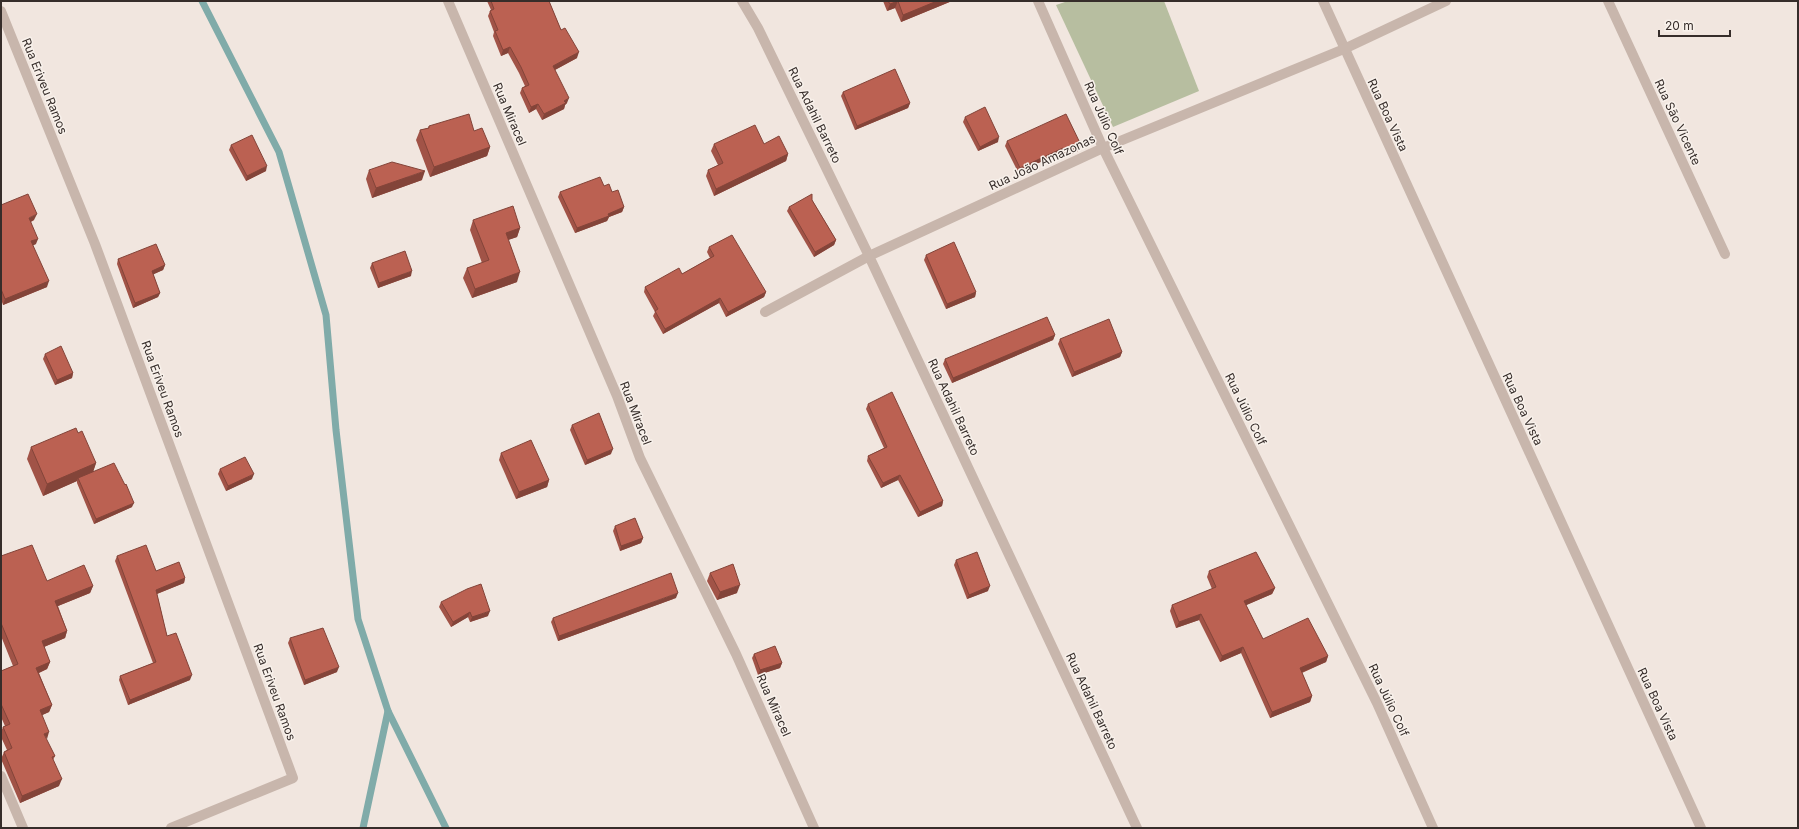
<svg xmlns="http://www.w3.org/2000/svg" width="1799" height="829" font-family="Inter,sans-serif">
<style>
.green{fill:#b7bea0}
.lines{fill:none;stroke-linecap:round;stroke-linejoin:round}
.stream{stroke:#80aba9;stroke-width:7}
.minor{stroke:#c8b6ac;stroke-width:10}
.wall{fill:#a15347}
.shaded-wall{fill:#834439}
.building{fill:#bb6152;stroke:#834439}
.labels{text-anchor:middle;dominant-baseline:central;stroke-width:3;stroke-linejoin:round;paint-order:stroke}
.street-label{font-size:12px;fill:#362d2a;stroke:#f8f1eb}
</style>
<rect width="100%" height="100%" fill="#f1e6df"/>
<path class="green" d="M1068,1H1164L1199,91L1113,127L1056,5Z"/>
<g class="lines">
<g class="stream">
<path d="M202,1L279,152L326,315L336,430L358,619L388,711L363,828"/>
<path d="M388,711L446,828"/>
</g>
<g class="minor">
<path d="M448,1L617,396L640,458L736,654L814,828"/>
<path d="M742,1L758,28L869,256L1137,828"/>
<path d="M1038,1L1103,148L1377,703L1433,828"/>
<path d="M1323,1L1701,828"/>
<path d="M1608,1L1725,254"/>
<path d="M1,11L95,244L293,778L171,828"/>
<path d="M765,312L869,256L1103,148L1344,49L1446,1"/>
<path d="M1,776L23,828"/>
</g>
</g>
<g class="wall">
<path d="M487,1H549L561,30L577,58L555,70L567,103L565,105L564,109L542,120L536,109L529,113L520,93L522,88L525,86L519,73L508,53L501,56L493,36L494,32L488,16L490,11L491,10Z"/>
<path d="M883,1H952L901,22L895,8L887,11Z"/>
<path d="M843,92L910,103L908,108L855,130L841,96Z"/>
<path d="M965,117L998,142L978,151L963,122Z"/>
<path d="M429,126L490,147L487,156L430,177L416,140L420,130L428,128Z"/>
<path d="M1007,141L1081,145L1080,150L1063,158L1061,153L1018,172L1005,146Z"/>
<path d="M714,144H764L788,154L786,161L714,196L706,176L708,170L718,165L711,151Z"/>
<path d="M231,145L266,171L246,181L229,150Z"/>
<path d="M369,170L422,180L372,198L366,179Z"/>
<path d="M604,186L612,192L624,207L622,212L609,217L607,221L575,233L558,197L560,192Z"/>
<path d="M812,200L836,240L834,245L814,257L787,211L789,207Z"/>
<path d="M1,205L34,220L31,222L36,244L33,245L47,287L3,305L1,299Z"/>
<path d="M473,220L520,228L517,237L508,240L517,282L472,298L463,278L467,268L482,263L470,230Z"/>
<path d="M709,247L766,292L764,297L726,317L719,303L663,334L653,316L655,312L644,292L645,287L682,274L710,258L707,252Z"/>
<path d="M926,255L976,292L975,297L946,309L924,260Z"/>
<path d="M118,259L165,265L163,270L153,274L160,293L158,297L133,308L117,264Z"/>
<path d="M372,263L411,276L378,288L370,268Z"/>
<path d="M1055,335L1053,340L952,383L943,364L945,359Z"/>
<path d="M1060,339L1122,352L1120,357L1072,377L1058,344Z"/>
<path d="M45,354L73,373L72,378L55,385L43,359Z"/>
<path d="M868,404L943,501L942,506L918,517L898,480L881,488L867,461L868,456L884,448L866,409Z"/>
<path d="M572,425L611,454L585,465L570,430Z"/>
<path d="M78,433L96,463L93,472L132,507L94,524L77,483V481L43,496L27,459L31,447Z"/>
<path d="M501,453L549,480L547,487L516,499L499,460Z"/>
<path d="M220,469L252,479L226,491L218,474Z"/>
<path d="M615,526L643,538L641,543L620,551L613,531Z"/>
<path d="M1,556L47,581L93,586L90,593L58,606L67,631L65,638L44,647L50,662L47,669L39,673L52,705L49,712L42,715L46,739L55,756L53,760L59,786L20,803L1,759L4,752L7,750L1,737V732L3,727L5,726L1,717V671L13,666L1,636Z"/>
<path d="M117,556L156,571L185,578L184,583L157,594L167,636L190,680L128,705L119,680L120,676L153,663L115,561Z"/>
<path d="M956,560L988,591L967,599L954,565Z"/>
<path d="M1209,571L1275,588L1272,594L1246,605L1263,639L1328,656L1326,662L1302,673L1312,696L1310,702L1270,718L1241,653L1220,662L1199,620L1176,628L1170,611L1172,605L1212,589L1207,577Z"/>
<path d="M710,573L737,593L717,600L707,581Z"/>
<path d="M676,598L558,641L551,622L553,618Z"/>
<path d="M441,602L488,616L470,622L468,617L451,627L439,607Z"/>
<path d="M290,638L337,672L304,685L288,643Z"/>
<path d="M754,654L782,663L780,668L758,675L752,658Z"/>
</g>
<g class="shaded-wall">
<path d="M898,1L895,8L887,11L890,4Z"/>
<path d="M937,1H952L901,22L903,15Z"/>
<path d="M510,47L508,53L501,56L503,50Z"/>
<path d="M579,52L577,58L551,72L553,66Z"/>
<path d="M569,98L567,103L565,105L564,109L542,120L544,114Z"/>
<path d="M910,103L908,108L855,130L857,126Z"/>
<path d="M538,104L536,109L529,113L531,107Z"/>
<path d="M999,137L998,142L978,151L980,147Z"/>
<path d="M1081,145L1080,150L1063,158L1065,153Z"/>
<path d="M490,147L487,156L430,177L434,167Z"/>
<path d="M1063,148L1061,153L1018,172L1020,168Z"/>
<path d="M788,154L786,161L714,196L716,189Z"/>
<path d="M267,166L266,171L246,181L247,176Z"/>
<path d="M425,171L422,180L372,198L376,188Z"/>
<path d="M624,207L622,212L609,217L607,221L575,233L577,228L608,214Z"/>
<path d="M37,214L34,220L27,223L29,218Z"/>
<path d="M520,228L517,237L502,242L506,233Z"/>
<path d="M38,239L36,244L29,247L31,241Z"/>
<path d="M836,240L834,245L814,257L815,252Z"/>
<path d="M165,265L163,270L150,276L152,271Z"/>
<path d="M412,271L411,276L378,288L379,283Z"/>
<path d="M520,272L517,282L472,298L475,289Z"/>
<path d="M49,281L47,287L3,305L5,299Z"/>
<path d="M766,292L764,297L726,317L728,312Z"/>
<path d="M976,292L975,297L946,309L947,304Z"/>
<path d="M160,293L158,297L133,308L135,303Z"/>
<path d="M720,298L719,303L663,334L665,329Z"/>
<path d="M1055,335L1053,340L952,383L953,378Z"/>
<path d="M1122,352L1120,357L1072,377L1074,372Z"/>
<path d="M73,373L72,378L55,385L57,380Z"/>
<path d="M613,449L611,454L585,465L587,460Z"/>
<path d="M96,463L92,475L78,478L77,481L43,496L47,484Z"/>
<path d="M254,474L252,479L226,491L228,486Z"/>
<path d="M900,475L898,480L881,488L883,483Z"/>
<path d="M549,480L547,487L516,499L519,492Z"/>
<path d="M943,501L942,506L918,517L920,512Z"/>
<path d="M134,503L132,507L94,524L96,519Z"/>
<path d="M643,538L641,543L620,551L621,546Z"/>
<path d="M185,578L184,583L154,595L156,590Z"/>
<path d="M740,585L737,593L717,600L720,592Z"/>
<path d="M93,586L90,593L53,608L55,601Z"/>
<path d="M990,586L988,591L967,599L969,595Z"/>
<path d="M1275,588L1272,594L1242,607L1244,601Z"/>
<path d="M678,593L676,598L558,641L559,636Z"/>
<path d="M490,611L488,616L470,622L472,617Z"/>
<path d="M470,612L468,617L451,627L453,622Z"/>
<path d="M1201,614L1199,620L1176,628L1179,622Z"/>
<path d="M67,631L65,638L39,649L42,641Z"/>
<path d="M1243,647L1241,653L1220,662L1222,656Z"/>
<path d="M1328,656L1326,662L1298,674L1300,668Z"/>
<path d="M50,662L47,669L34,675L36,668Z"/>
<path d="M782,663L780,668L758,675L760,670Z"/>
<path d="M339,667L337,672L304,685L305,680Z"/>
<path d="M192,675L190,680L128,705L130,700Z"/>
<path d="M1312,696L1310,702L1270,718L1272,712Z"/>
<path d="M52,705L49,712L38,717L40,710Z"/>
<path d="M49,732L47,739L44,734Z"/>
<path d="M62,779L59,786L20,803L22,796Z"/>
</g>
<g class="building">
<path d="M491,1H549L561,30L565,28L579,52L553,66L569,98L564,101L566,103L544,114L538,104L531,107L522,88L529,85L521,67L510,47L503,50L495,31L498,30L490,11L494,9Z"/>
<path d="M888,1H937L903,15L898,1L890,4Z"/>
<path d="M895,69L910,103L857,126L843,92Z"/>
<path d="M985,107L999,137L980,147L965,117Z"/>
<path d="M469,114L474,131L482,128L490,147L434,167L420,130L429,128V126Z"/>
<path d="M1066,114L1081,145L1065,153L1063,148L1020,168L1007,141Z"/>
<path d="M755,125L764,144L779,136L788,154L716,189L708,170L723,163L714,144Z"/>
<path d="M252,135L267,166L247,176L231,145Z"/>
<path d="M392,162L425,171L376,188L369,170Z"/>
<path d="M600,177L604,186L609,184L612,192L618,190L624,207L608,214L609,216L577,228L560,192Z"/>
<path d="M28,194L37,214L29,218L38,239L31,241L49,281L5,299L1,289V205Z"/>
<path d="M812,194V200L836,240L815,252L789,207Z"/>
<path d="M513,206L520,228L506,233L520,272L475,289L467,268L489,260L473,220Z"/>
<path d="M732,235L766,292L728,312L720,298L665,329L655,311L658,309L645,287L679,268L682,274L714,256L709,247Z"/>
<path d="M954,242L976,292L947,304L926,255Z"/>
<path d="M156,244L165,265L152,271L160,293L135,303L118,259Z"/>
<path d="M405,251L412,271L379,283L372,263Z"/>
<path d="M1047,317L1055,335L953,378L945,359Z"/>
<path d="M1109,319L1122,352L1074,372L1060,339Z"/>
<path d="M61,346L73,373L57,380L45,354Z"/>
<path d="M892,392L943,501L920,512L900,475L883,483L868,456L887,447L868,404Z"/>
<path d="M599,413L613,449L587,460L572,425Z"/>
<path d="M76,428L78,433L82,431L96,463L47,484L31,447Z"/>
<path d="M531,440L549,480L519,492L501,453Z"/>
<path d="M245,457L254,474L228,486L220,469Z"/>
<path d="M114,463L125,485L126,484L134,503L96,519L78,478Z"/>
<path d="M635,518L643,538L621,546L615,526Z"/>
<path d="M32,545L47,581L84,565L93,586L55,601L67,631L42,641L50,662L36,668L52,705L40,710L49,732L44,734L55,756L52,757L62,779L22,796L4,752L12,748L3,727L10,724L1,704V671L18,664L1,623V556Z"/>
<path d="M146,545L156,571L179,562L185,578L156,590L167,636L176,633L192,675L130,700L120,676L156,662L117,556Z"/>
<path d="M977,552L990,586L969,595L956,560Z"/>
<path d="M1256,552L1275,588L1244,601L1263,639L1308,618L1328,656L1300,668L1312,696L1272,712L1243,647L1222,656L1201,614L1179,622L1172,605L1216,587L1209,571Z"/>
<path d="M733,564L740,585L720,592L710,573Z"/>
<path d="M671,573L678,593L559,636L553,618Z"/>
<path d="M481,584L490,611L472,617L470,612L453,622L441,602L467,589Z"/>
<path d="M323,628L339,667L305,680L290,638Z"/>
<path d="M775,646L782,663L760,670L754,654Z"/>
</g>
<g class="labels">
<g class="street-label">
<text transform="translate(45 86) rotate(68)">Rua Eriveu Ramos</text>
<text transform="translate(510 114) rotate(67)">Rua Miracel</text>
<text transform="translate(815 115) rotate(64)">Rua Adahil Barreto</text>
<text transform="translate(1388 115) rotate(65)">Rua Boa Vista</text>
<text transform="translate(1104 118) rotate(66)">Rua Júlio Colf</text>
<text transform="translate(1678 122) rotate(65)">Rua São Vicente</text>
<text transform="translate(1042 162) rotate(-25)">Rua João Amazonas</text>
<text transform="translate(163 389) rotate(70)">Rua Eriveu Ramos</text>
<text transform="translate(954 407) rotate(65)">Rua Adahil Barreto</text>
<text transform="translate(1246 409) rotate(64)">Rua Júlio Colf</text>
<text transform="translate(1523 409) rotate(65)">Rua Boa Vista</text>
<text transform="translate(636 413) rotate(69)">Rua Miracel</text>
<text transform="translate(275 692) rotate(70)">Rua Eriveu Ramos</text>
<text transform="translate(1389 700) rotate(65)">Rua Júlio Colf</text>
<text transform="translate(1092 701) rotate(65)">Rua Adahil Barreto</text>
<text transform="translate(1658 704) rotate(65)">Rua Boa Vista</text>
<text transform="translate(774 705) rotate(66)">Rua Miracel</text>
</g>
</g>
<rect width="1799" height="829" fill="none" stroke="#362d2a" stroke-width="4"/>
<path d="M1659 30v6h71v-6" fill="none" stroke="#362d2a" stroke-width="2"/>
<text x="1665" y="30" font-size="12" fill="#362d2a" stroke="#f8f1eb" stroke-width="3" paint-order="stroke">20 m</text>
</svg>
